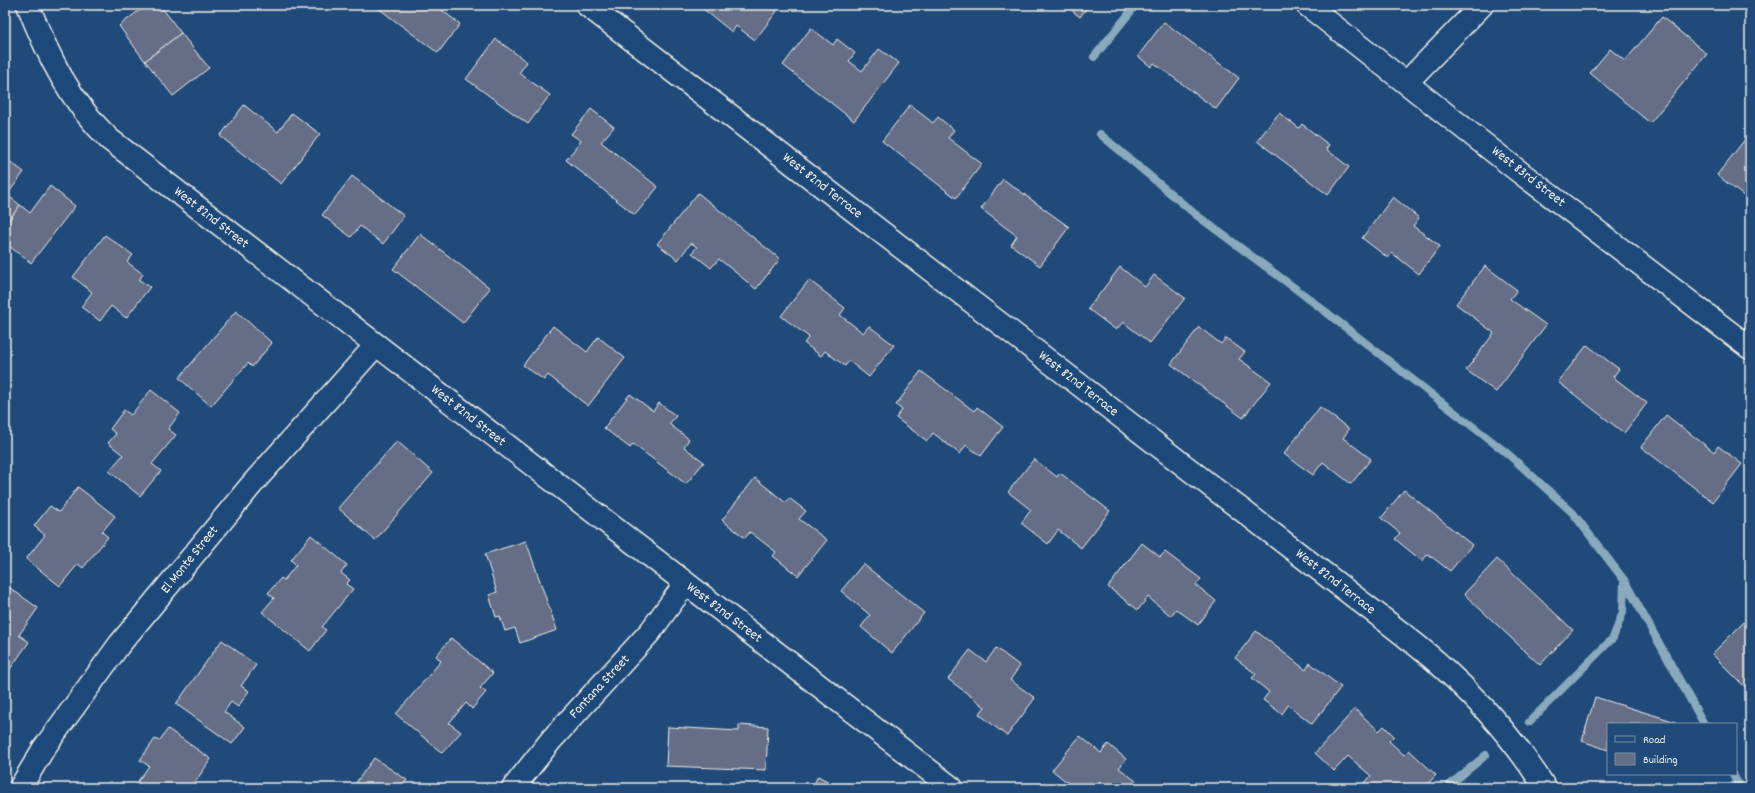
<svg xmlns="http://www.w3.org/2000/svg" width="1755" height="793" font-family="Dekko,sans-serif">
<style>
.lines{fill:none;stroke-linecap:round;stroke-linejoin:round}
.stream{stroke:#89aabc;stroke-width:8}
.building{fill:#656d87;stroke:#f4f1e8}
.street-casing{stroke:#f4f1e8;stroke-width:25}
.secondary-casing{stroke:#f4f1e8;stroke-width:25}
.street{stroke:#1f4a7a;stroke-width:22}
.secondary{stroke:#1f4a7a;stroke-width:22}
.labels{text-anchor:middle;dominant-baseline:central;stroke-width:3;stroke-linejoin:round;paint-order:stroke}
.street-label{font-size:14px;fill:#f4f1e8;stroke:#1f4a7a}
</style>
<rect width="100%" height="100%" fill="#1f4a7a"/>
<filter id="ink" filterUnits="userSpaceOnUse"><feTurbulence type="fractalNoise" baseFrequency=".025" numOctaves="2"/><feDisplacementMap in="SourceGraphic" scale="8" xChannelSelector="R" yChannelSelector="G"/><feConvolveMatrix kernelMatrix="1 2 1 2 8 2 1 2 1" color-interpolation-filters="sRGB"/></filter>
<g filter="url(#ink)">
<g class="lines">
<g class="stream">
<path d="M1094,57L1136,5"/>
<path d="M1100,134L1195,214L1304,295L1508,454L1573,513L1624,580L1704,724"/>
<path d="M1529,722L1613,638L1623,612L1624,581"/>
<path d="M1733,774L1739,786"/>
<path d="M1446,788L1486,755"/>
</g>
</g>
<g class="building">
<path d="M146,5H160L181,33L145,61L119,26Z"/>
<path d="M374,5H435L460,24L438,53Z"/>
<path d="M704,5H769L777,11L755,40L736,26L732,32L702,8Z"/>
<path d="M1065,5H1089L1080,17Z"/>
<path d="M1662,17L1707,54L1650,123L1590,73L1610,49L1625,61Z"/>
<path d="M1164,22L1239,78L1216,109L1154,63L1151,67L1138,56Z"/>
<path d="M811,28L833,45L837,39L855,53L849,61L862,71L879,49L899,63L854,121L783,65Z"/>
<path d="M181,33L209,68L173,96L145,61Z"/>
<path d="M496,39L527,62L519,73L550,95L528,124L466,79Z"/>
<path d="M244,105L278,132L292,113L320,134L281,184L220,136Z"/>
<path d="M910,105L933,123L938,117L954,130L948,138L982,164L956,198L882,141Z"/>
<path d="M591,109L614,127L601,142L658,187L635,215L566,160L581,141L571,134Z"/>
<path d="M1279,113L1299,128L1302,124L1329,145L1326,149L1349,167L1328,195L1257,141Z"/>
<path d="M1750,133V191L1745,197L1717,175Z"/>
<path d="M5,158L24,172L7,195L20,205L5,226Z"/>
<path d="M352,176L404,216L383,244L360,226L351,237L322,215Z"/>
<path d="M1003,179L1069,227L1040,266L1011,245L1017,236L981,209Z"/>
<path d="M50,186L75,206L31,263L5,243V226L20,205L30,213Z"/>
<path d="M698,193L780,259L756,289L719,259L711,268L692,253L697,247L691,243L678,260L657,244Z"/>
<path d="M1393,197L1419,218L1413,226L1440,246L1419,274L1392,253L1388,258L1362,238Z"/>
<path d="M420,234L490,288L463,323L393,269Z"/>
<path d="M105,235L133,255L127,262L143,274L139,280L150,287L126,318L111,306L100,321L81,307L92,292L73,277Z"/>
<path d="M1485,266L1517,290L1510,299L1546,325L1496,392L1466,370L1494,333L1456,304Z"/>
<path d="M1120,267L1145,287L1154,275L1185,298L1150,343L1123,322L1116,330L1088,309Z"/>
<path d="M809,280L845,308L840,315L863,333L869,326L894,345L869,377L849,361L845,366L825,351L821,356L804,343L809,337L781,316Z"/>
<path d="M236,311L272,343L252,367L248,363L211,406L179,378Z"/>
<path d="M553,326L587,352L598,337L625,358L588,406L548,375L544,380L523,365Z"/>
<path d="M1199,327L1221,344L1226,338L1245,352L1239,359L1271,382L1243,418L1171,364Z"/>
<path d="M1587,345L1619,369L1613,377L1647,403L1624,433L1558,382Z"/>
<path d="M921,371L974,411L977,407L1003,427L981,456L966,445L960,454L933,433L927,441L896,418L902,410L896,405Z"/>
<path d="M151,390L180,413L168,429L176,435L152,464L161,471L140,496L109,471L123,455L108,443L116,434L110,429L124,410L131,415Z"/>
<path d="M630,394L653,411L659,403L676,416L669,424L689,439L684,447L704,462L686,484L633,444L630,448L604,428Z"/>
<path d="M1320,407L1349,429L1343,438L1371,459L1351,484L1323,462L1313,475L1284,454Z"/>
<path d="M1666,415L1714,452L1718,446L1742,464L1713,502L1641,447Z"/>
<path d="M397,441L433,473L375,540L338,508Z"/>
<path d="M1034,459L1057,477L1060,473L1110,511L1081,548L1058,530L1048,544L1021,523L1031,510L1008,492Z"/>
<path d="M755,478L786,503L789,498L806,511L799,519L827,540L798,576L773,556L776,552L750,532L745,538L722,520Z"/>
<path d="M78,487L115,516L102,532L108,537L83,568L78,564L60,586L26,559L45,535L34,526L50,506L59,512Z"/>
<path d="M1404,490L1472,545L1450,571L1428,554L1422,561L1395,539L1400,533L1381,518Z"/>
<path d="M311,535L347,565L341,573L350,580L346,584L353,589L322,627L326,630L310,651L262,612L274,598L268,593L281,578L284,580L296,565L291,560Z"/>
<path d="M526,541L557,630L520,643L515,628L505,631L500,616L496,617L489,595L497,592L485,554Z"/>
<path d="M1142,543L1160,557L1165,552L1201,579L1196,585L1216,601L1198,625L1176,609L1171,616L1148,597L1138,610L1108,587Z"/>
<path d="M1497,559L1573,630L1540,665L1464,594Z"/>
<path d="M863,564L924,613L892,653L861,627L870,615L841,591Z"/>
<path d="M10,588L38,608L19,635L29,642L8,672L5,670V594Z"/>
<path d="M1750,616V685L1746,688L1712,654Z"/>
<path d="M1256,631L1306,670L1310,663L1341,687L1312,724L1288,705L1282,714L1263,700L1269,692L1252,678L1256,674L1235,658Z"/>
<path d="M451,638L493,673L480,688L486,692L472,709L466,703L449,723L461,732L442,753L396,714L441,661L436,656Z"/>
<path d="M222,640L256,665L241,686L249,691L238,707L231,702L224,712L245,727L232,744L176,704Z"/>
<path d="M996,648L1020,666L1010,680L1035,698L1007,736L979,714L985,707L948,679L970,650L986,662Z"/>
<path d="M1595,697L1676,722L1675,724H1608V750L1582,741Z"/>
<path d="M1355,709L1379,731L1384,726L1394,736L1389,741L1404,755L1409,750L1436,775L1424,788H1360L1371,776L1348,756L1334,771L1315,753Z"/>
<path d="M739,725L768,727L766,770L666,766L668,727L739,731Z"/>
<path d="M168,729L211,759L191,788H133L149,766L140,760L155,739L159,741Z"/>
<path d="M1080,736L1101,753L1108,744L1126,759L1119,768L1145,788H1085L1082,786L1081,788H1074L1052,770Z"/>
<path d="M374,758L407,780L401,788H352Z"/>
<path d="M818,776L840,788H812Z"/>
<path d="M620,782L628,788H615Z"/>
</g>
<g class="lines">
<g class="street-casing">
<g id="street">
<path d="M28,5C48,56 70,101 109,139L952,788"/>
<path d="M587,5L1365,605C1390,624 1415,643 1439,664C1478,699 1517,743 1545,788"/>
<path d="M1407,82L1482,5"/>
<path d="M20,788L44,748L119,645L253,483L376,345"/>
<path d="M513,788L552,739L650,632L685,584"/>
</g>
</g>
<g class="secondary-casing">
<path id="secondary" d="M1307,5L1517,170L1750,348"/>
</g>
<use href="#street" class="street"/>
<use href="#secondary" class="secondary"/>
</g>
</g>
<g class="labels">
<g class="street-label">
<text transform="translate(1528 177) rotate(38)">West 83rd Street</text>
<text transform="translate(822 186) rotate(38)">West 82nd Terrace</text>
<text transform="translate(211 218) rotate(38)">West 82nd Street</text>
<text transform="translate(1078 384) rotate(38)">West 82nd Terrace</text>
<text transform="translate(468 416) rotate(38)">West 82nd Street</text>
<text transform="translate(190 560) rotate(-51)">El Monte Street</text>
<text transform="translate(1335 582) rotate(38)">West 82nd Terrace</text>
<text transform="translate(724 613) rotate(37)">West 82nd Street</text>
<text transform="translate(600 687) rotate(-47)">Fontana Street</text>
</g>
</g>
<rect width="1755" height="793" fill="none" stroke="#1f4a7a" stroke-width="20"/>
<rect x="10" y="10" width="1735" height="773" fill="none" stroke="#f4f1e8" stroke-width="1.5" filter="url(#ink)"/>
<rect x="1607" y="723" width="130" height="52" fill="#1f4a7a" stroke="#748da6"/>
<rect x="1615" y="736" width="20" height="6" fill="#1f4a7a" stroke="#748da6"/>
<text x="1643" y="743" font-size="12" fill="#f4f1e8">Road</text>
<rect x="1615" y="753" width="20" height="12" fill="#656d87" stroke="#748da6"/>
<text x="1643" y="763" font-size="12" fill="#f4f1e8">Building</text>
</svg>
